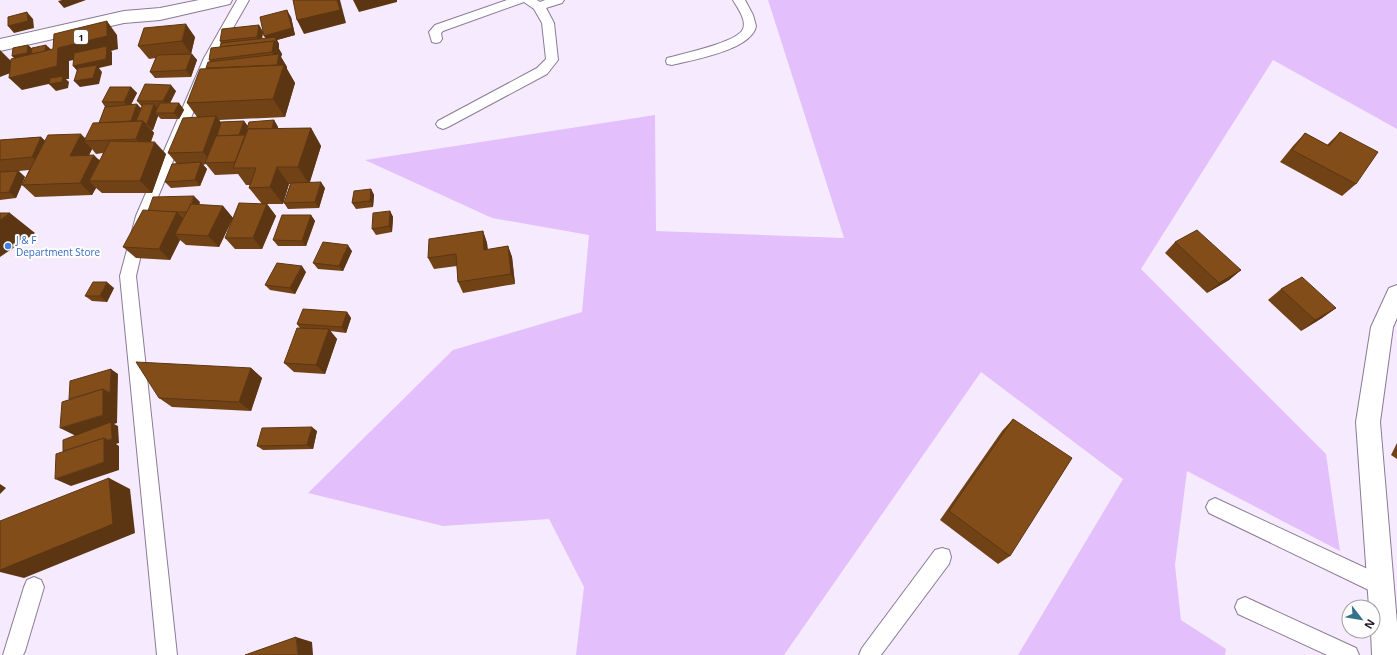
<svg xmlns="http://www.w3.org/2000/svg" width="1397" height="655" font-family="'Open Sans',sans-serif">
<style>
.green{fill:#e3c0fc}
.lines{fill:none;stroke-linecap:round;stroke-linejoin:round}
.lane-casing{stroke:#8a7a95;stroke-width:2}
.street-casing{stroke:#8a7a95;stroke-width:2}
.highway-casing{stroke:#8a7a95;stroke-width:2}
.lane{fill:#fff;fill-rule:evenodd}
.street{fill:#fff;fill-rule:evenodd}
.highway{fill:#fff;fill-rule:evenodd}
.wall{fill:#714216;fill-rule:evenodd}
.shaded-wall{fill:#5c3612}
.building{fill:#834d1a;stroke:#5c3612}
.shop-dot{fill:#3f7fe0;stroke:#fdfdfd;stroke-width:1.5}
.labels{text-anchor:middle;dominant-baseline:central;stroke-width:4;stroke-linejoin:round;paint-order:stroke}
.shield{fill:#fdfdfd;stroke:#5d5860;stroke-width:1}
.shield-label{font-size:9px;font-weight:bold;fill:#18111c}
.shop-label{font-size:10px;fill:#366cbe;stroke:#fdfdfd;text-anchor:start}
</style>
<rect width="100%" height="100%" fill="#f6ebfe"/>
<path class="green" d="M768,0H1397V129L1273,60L1141,269L1326,454L1340,551L1187,471L1175,565L1181,620L1226,649L1225,655H1018L1123,479L981,372L784,655H576L584,587L549,519L443,526L308,493L453,350L582,312L589,235L492,218L365,160L655,115L656,231L844,238Z"/>
<g class="lines">
<g class="lane-casing">
<g id="lane">
<path d="M237,0H249L216,58L150,216L136,276L177,655H157L120,276L136,216L204,58Z"/>
<path d="M507,0H537L540,2L545,0H564L562,3L546,8L554,23L558,60L547,74L448,127L443,129L438,127L436,124L438,121L537,68L546,59L542,23L534,9L524,2L443,31L441,33L442,39L440,42L436,43L432,42L429,32L435,25Z"/>
<path d="M733,0H745L753,15L756,26C752,50 692,60 672,65L667,64L666,61L667,58C682,54 738,42 743,29C747,20 737,7 733,0Z"/>
<path d="M1215,498L1387,578L1390,585L1387,592L1380,595L1373,592L1209,513L1206,507L1209,501Z"/>
<path d="M942,548L949,550L951,557L949,564L881,655H859L862,648L935,550Z"/>
<path d="M34,577L41,580L44,587L25,651L23,655H3L24,587L27,580Z"/>
<path d="M1245,597L1356,648L1359,655H1327L1238,614L1235,607L1238,600Z"/>
</g>
</g>
<g class="street-casing">
<path id="street" d="M1397,285V318L1393,327L1380,422L1397,623V655H1372L1371,631H1373V607H1369L1356,422L1371,327L1389,288Z"/>
</g>
<g class="highway-casing">
<path id="highway" d="M199,0H232L230,4L160,20L124,23L0,51V39L124,11L160,8Z"/>
</g>
<use href="#lane" class="lane"/>
<use href="#street" class="street"/>
<use href="#highway" class="highway"/>
</g>
<g class="wall">
<path d="M291,17L295,35L277,40L279,44V49L282,54L281,57L287,67V69L295,83L285,117L219,120L221,122L244,121L248,126L274,120L278,127V129L311,128L321,146L310,182L325,188L319,208L288,209L284,203L290,184H289L283,204H267L276,216L262,249H235L225,238L262,204L249,188L250,185H246L238,174L215,175L206,164L203,165L207,169L200,186L171,188L165,182L177,164L168,153L197,117L187,103L210,61L209,60L220,47L221,44L220,41L259,25L263,32L262,39L266,38Z"/>
<path d="M195,37L191,54H192L197,60L191,77L155,78L150,72L156,58L149,59L138,46Z"/>
<path d="M131,87L137,93L131,104L141,108L142,107L137,101L176,91L170,103H179L184,110L179,119H161L158,116L153,130H152L154,133L151,142L166,154L152,193H102L96,188L92,195L35,197L22,185L29,170L19,171L25,177L16,198L0,200V140L41,137L45,141L86,138L99,123L105,107L102,102ZM92,149L96,154L103,153L100,160L89,155Z"/>
<path d="M1340,132L1356,184L1342,196L1280,162L1293,146L1305,133L1327,145Z"/>
<path d="M371,189L374,195L373,207L356,209L352,203Z"/>
<path d="M200,202L199,205L223,206L233,218L219,247L186,245L180,240L170,260L136,258L123,247L148,211Z"/>
<path d="M390,211L393,217L392,232L376,235L372,229Z"/>
<path d="M311,215L315,221L306,246H278L273,240Z"/>
<path d="M483,231L487,243L488,250L508,246L512,257L515,284L463,293L458,282L457,266L434,269L428,258Z"/>
<path d="M1175,242L1241,270L1229,280L1207,293L1165,253Z"/>
<path d="M352,251L343,271L318,269L313,263Z"/>
<path d="M306,272L295,294L270,290L265,285Z"/>
<path d="M114,288L107,302L92,301L85,296Z"/>
<path d="M1281,289L1336,308L1322,318L1301,331L1268,300Z"/>
<path d="M347,312L351,318L346,333L330,331L337,339L325,374L294,372L284,363L300,328L297,324Z"/>
<path d="M251,368L262,378L251,411L172,407L159,398Z"/>
<path d="M1013,419L1010,556L998,564L940,520L1002,431Z"/>
<path d="M317,431L313,449L263,450L257,446Z"/>
<path d="M1397,443V459L1391,455Z"/>
</g>
<g class="shaded-wall">
<path d="M62,0H86L64,8L58,1Z"/>
<path d="M337,0H340L346,23L304,34L297,20Z"/>
<path d="M353,0H397V2L359,12Z"/>
<path d="M287,10L291,17L295,35L277,40L279,44V49L282,54L281,57L287,67V69L295,83L285,117L273,99L278,61L272,52L274,41L275,40L268,42L264,36Z"/>
<path d="M27,12L33,19L34,28L14,33L8,26Z"/>
<path d="M107,21L117,35L118,49L111,51L112,52V65L99,68L102,72L99,84L80,87L74,81L79,73L73,66L106,52L69,61V79H66L69,82L68,88L56,91L49,84L62,81L22,90L9,78L58,48Z"/>
<path d="M186,24L195,37L191,54L182,41Z"/>
<path d="M259,25L263,32L261,44L257,37Z"/>
<path d="M28,45L35,51L46,45L53,51L19,63L12,56Z"/>
<path d="M0,50L12,62L13,72L0,77Z"/>
<path d="M192,54L197,60L191,77L186,70Z"/>
<path d="M171,85L176,91L168,107L163,101Z"/>
<path d="M131,87L137,93L129,109L124,102Z"/>
<path d="M179,103L184,110L179,119L174,113Z"/>
<path d="M137,104L143,110L138,124H130Z"/>
<path d="M154,104L160,111L155,113L158,116L153,130L147,124Z"/>
<path d="M216,116L226,129L212,163L203,152Z"/>
<path d="M274,120L278,127L274,143L269,137Z"/>
<path d="M143,121L154,133L147,151L136,139Z"/>
<path d="M244,121L248,127L245,138L239,137Z"/>
<path d="M311,128L321,146L309,184L298,167Z"/>
<path d="M81,134L88,141H84L92,149L83,168L70,156Z"/>
<path d="M41,137L54,149L45,169L32,157Z"/>
<path d="M155,142L166,154L152,193L140,181Z"/>
<path d="M94,155L106,167L89,181L96,188L92,195L80,183Z"/>
<path d="M201,162L207,169L200,186L195,180Z"/>
<path d="M277,167L289,184L283,204L270,187Z"/>
<path d="M18,171L25,177L16,198L9,192Z"/>
<path d="M321,182L325,188L319,208L315,202Z"/>
<path d="M371,189L374,195L373,207L370,201Z"/>
<path d="M194,196L200,202L193,218L188,212Z"/>
<path d="M267,204L276,216L262,249L253,238Z"/>
<path d="M223,206L233,218L219,247L208,236Z"/>
<path d="M390,211L393,217L392,232L389,226Z"/>
<path d="M177,212L188,224L175,234L180,240L170,260L159,249Z"/>
<path d="M10,213L35,233L0,257V220Z"/>
<path d="M311,215L315,221L306,246L302,241Z"/>
<path d="M483,231L487,243L488,261L484,250Z"/>
<path d="M348,245L352,251L343,271L339,266Z"/>
<path d="M508,246L512,257L515,284L511,274Z"/>
<path d="M302,266L306,272L295,294L290,288Z"/>
<path d="M1241,270L1229,280L1207,293L1219,283Z"/>
<path d="M107,282L114,288L107,302L100,296Z"/>
<path d="M1336,308L1322,318L1301,331L1315,320Z"/>
<path d="M347,312L351,318L346,333L342,327Z"/>
<path d="M329,329L337,339L325,374L316,365Z"/>
<path d="M251,368L262,378L251,411L239,402Z"/>
<path d="M111,369L118,374L117,423L114,424L118,426L119,443L116,444L119,446V470L71,486L55,479L104,462V449L72,461L64,457L104,442V438L108,440L112,439L111,425L76,436L60,428L103,415V402L77,410L69,406L103,395V389L110,393Z"/>
<path d="M312,427L317,431L313,449L307,445Z"/>
<path d="M109,478L130,489L135,533L24,578L0,572V570Z"/>
<path d="M0,484L6,488L0,494Z"/>
<path d="M296,637L312,642L313,655H298Z"/>
</g>
<g class="building">
<path d="M293,0H337L340,10L297,20Z"/>
<path d="M287,10L292,28L264,36L260,17Z"/>
<path d="M27,12L28,21L8,26V17Z"/>
<path d="M107,21V36L58,48L57,66L9,78L11,59L53,49L54,34Z"/>
<path d="M186,24L182,41L138,46L144,28Z"/>
<path d="M259,25L257,37L220,41L222,29Z"/>
<path d="M276,37L275,42L274,41L220,47L221,43Z"/>
<path d="M274,41L272,52L209,60L211,48Z"/>
<path d="M28,45L27,53L12,56L13,48Z"/>
<path d="M46,45L45,51L31,54L32,48Z"/>
<path d="M107,46L106,59L73,66L74,53Z"/>
<path d="M192,54L186,70L150,72L157,55Z"/>
<path d="M279,54L277,65L206,68L208,62Z"/>
<path d="M97,65L93,78L74,81L78,68Z"/>
<path d="M284,65L273,99L187,103L200,69Z"/>
<path d="M63,76L62,82L49,84L50,78Z"/>
<path d="M145,84L171,85L163,101H137Z"/>
<path d="M110,87H131L124,102H102Z"/>
<path d="M160,103H179L174,113H155Z"/>
<path d="M137,104L131,121L99,123L105,107Z"/>
<path d="M143,104H154L147,124H146L143,121H136Z"/>
<path d="M216,116L203,152L168,153L183,118Z"/>
<path d="M274,120L272,129H248L245,135L249,122Z"/>
<path d="M143,121L136,139L84,141L93,123Z"/>
<path d="M244,121L239,135L217,136L221,122Z"/>
<path d="M311,128L298,167H277L270,187L249,188L256,168H233L248,129Z"/>
<path d="M1340,132L1378,152L1356,184L1292,150L1305,133L1329,146Z"/>
<path d="M81,134L70,156L94,155L80,183L22,185L48,135Z"/>
<path d="M245,135L235,162L205,163L216,136Z"/>
<path d="M41,137L32,157L0,160V140Z"/>
<path d="M110,141L155,142L140,181H89Z"/>
<path d="M201,162L195,180L165,182L172,164Z"/>
<path d="M18,171L9,192L0,193V172Z"/>
<path d="M321,182L315,202L284,203L291,183Z"/>
<path d="M371,189L370,201L352,203L354,191Z"/>
<path d="M194,196L187,212H177L148,211L153,197Z"/>
<path d="M239,203L267,204L253,238H225Z"/>
<path d="M191,204L223,206L208,236L175,234Z"/>
<path d="M143,210L177,212L159,249L123,247Z"/>
<path d="M390,211L389,226L372,229L373,213Z"/>
<path d="M0,213H10L0,220Z"/>
<path d="M282,215H311L302,241L273,240Z"/>
<path d="M1197,230L1241,270L1219,283L1175,242Z"/>
<path d="M483,231L484,250L508,246L511,274L458,282L456,254L428,258L429,239Z"/>
<path d="M323,242L348,245L339,266L313,263Z"/>
<path d="M277,263L302,266L290,288L265,285Z"/>
<path d="M1302,277L1336,308L1315,320L1281,289Z"/>
<path d="M93,282H107L100,296H85Z"/>
<path d="M303,309L347,312L342,327L297,324Z"/>
<path d="M297,328L329,329L316,365L284,363Z"/>
<path d="M136,362L251,368L239,402L159,398Z"/>
<path d="M111,369L110,393L103,389L69,399L70,381Z"/>
<path d="M103,389V415L60,428L62,402Z"/>
<path d="M1013,419L1072,458L1010,556L949,511Z"/>
<path d="M111,422L112,439L108,440L104,438L63,451V440Z"/>
<path d="M312,427L307,445L257,446L262,428Z"/>
<path d="M104,438V462L55,479L56,454Z"/>
<path d="M109,478L113,524L0,570V521Z"/>
<path d="M296,637L298,655H245Z"/>
</g>
<circle class="shop-dot" cx="8" cy="246" r="4"/>
<g class="labels">
<rect class="shield" x="74" y="30" width="14" height="14" rx="3"/>
<g class="shield-label">
<text x="81" y="37">1</text>
</g>
<g class="shop-label">
<text x="16" y="240">J &amp; F<tspan x="16" dy="12">Department Store</tspan></text>
</g>
</g>
<g transform="translate(1361 619) rotate(121)"><circle r="19" fill="#fdfdfd" stroke="#a19fa3"/>
<path d="M0-3L7 15L0 10L-7 15Z" fill="#357289"/>
<text y="-6" font-size="11" font-weight="bold" text-anchor="middle" fill="#18111c">N</text>
</g>
</svg>
